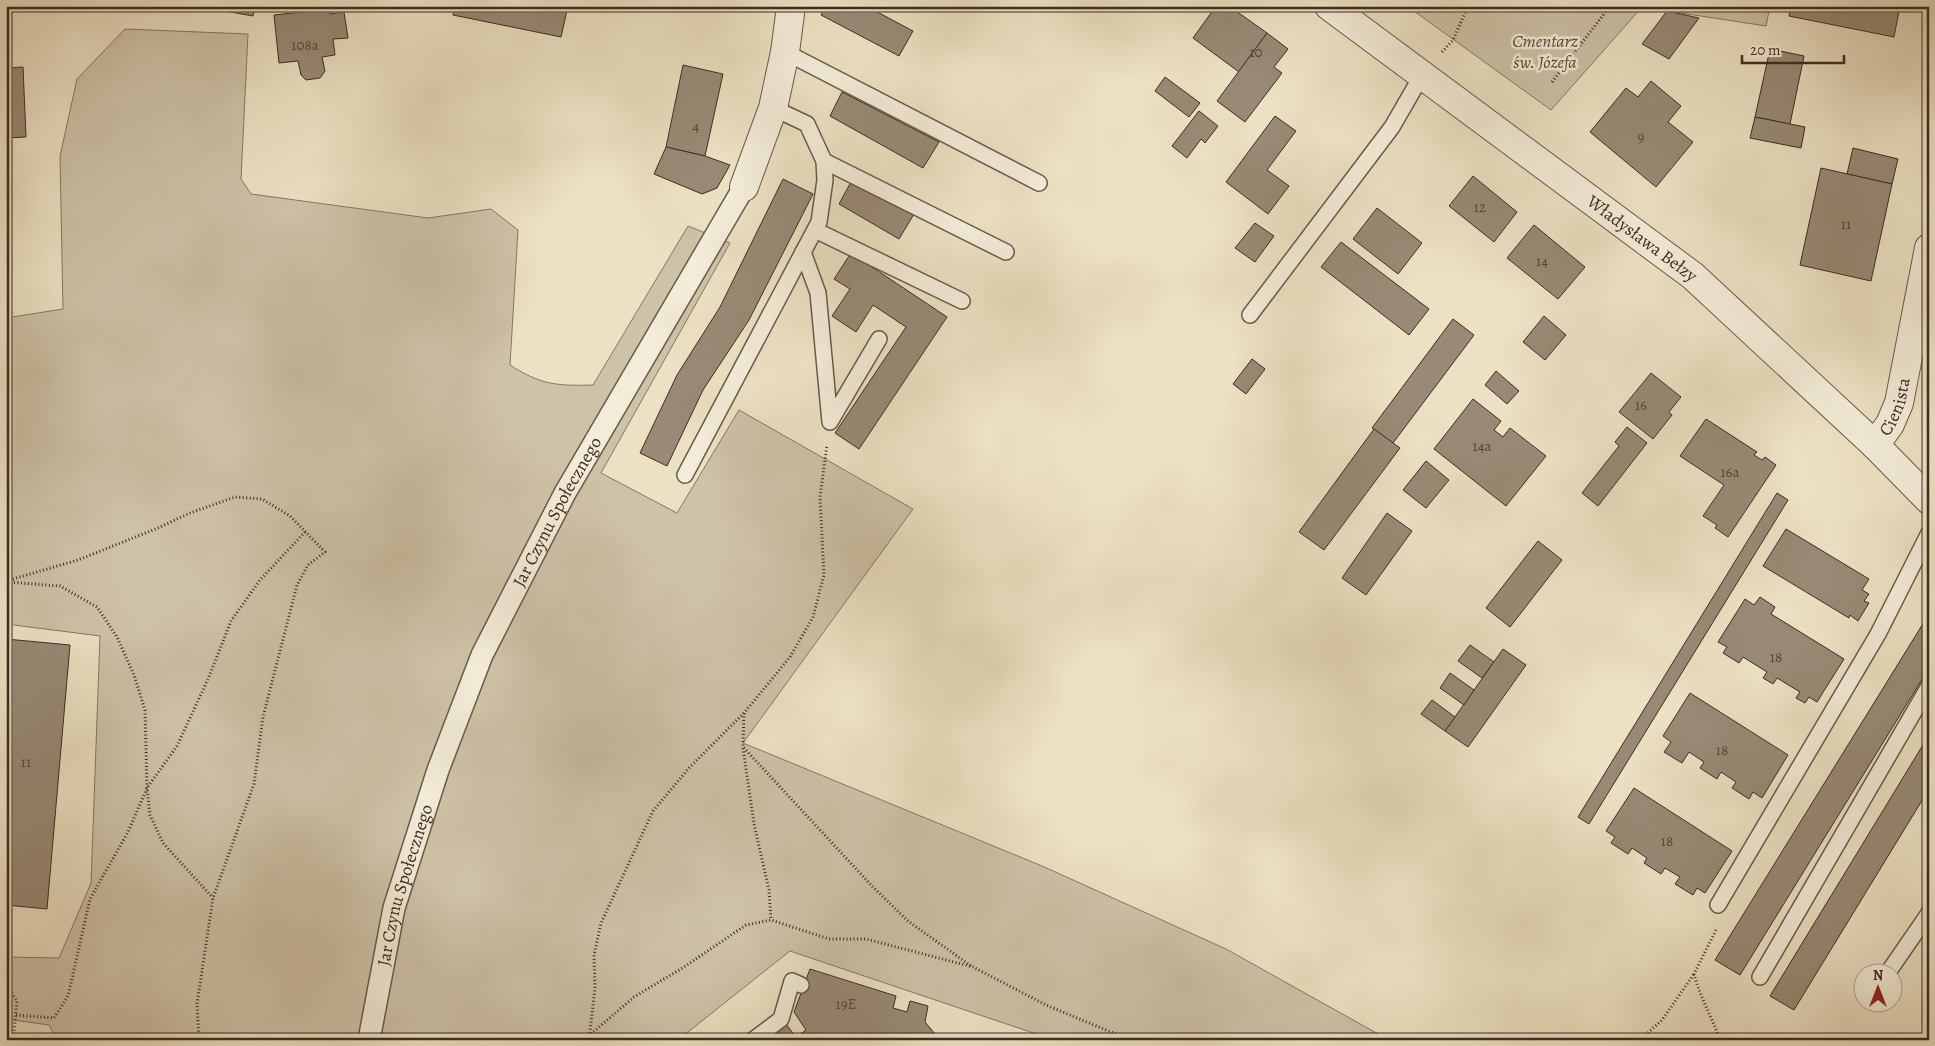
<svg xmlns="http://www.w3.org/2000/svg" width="1935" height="1046" font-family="Alegreya,serif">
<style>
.green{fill:#cec2a8;stroke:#867766}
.building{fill:#988a76;stroke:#3d2c23}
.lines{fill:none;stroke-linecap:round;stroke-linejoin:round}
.service-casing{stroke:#69594b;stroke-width:18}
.pedestrian-casing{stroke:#69594b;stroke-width:24}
.minor-casing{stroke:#69594b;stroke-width:30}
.path{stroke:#3d2c23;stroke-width:3;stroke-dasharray:1 2.5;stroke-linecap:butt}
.service{stroke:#f3ecd8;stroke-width:15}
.pedestrian{stroke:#f3ecd8;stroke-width:21}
.minor{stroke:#f3ecd8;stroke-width:28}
.labels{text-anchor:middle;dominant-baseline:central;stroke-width:5;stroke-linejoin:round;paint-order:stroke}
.number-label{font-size:15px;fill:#544438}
.park-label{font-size:18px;font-style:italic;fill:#5a4a3e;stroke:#f3ecd8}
.street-label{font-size:18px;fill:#3d2c23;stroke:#f3ecd8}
</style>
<rect width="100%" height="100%" fill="#ece1c3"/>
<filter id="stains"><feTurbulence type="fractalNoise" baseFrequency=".004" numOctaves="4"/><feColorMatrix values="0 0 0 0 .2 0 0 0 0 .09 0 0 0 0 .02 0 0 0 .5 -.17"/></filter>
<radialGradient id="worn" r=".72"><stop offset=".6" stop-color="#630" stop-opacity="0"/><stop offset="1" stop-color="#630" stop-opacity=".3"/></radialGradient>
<g class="green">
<path d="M1407,6H1770L1766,26L1642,7L1551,110Z"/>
<path d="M125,29L248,34L241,179L251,194L428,218L491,209L518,230L510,365C541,385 557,386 593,385L688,226L730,243L601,473L677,513L739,410L913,509L743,743L1042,866L1226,949L1389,1040H1054L790,951L678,1040H57L49,1025L6,1019V957L59,958L91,883L100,636L6,624V318L63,309L60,156L77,79Z"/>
</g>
<g class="building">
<path d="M225,6H255L253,16L225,11Z"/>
<path d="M454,6H568L561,37L453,15Z"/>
<path d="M636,6H659L658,11Z"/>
<path d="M825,6H866L913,31L899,56L821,15Z"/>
<path d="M1216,6H1229L1267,33L1239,72L1193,38Z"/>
<path d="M1791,6H1900L1894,37L1789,16Z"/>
<path d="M329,9L330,14L344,12L348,38L333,39L335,55L322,57L325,71L320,78L306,80L301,75L298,61L279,63L274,15Z"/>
<path d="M1667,11L1699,18L1669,59L1642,44Z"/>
<path d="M1267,33L1288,49L1274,67L1282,73L1245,122L1217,101Z"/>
<path d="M1770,49L1804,56L1790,124L1755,117Z"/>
<path d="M683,65L723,74L705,156L666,147Z"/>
<path d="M23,67L26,137L6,138V68Z"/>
<path d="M1165,77L1200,103L1189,117L1155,91Z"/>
<path d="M1651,81L1681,106L1668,122L1693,142L1656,187L1590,132L1626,88L1638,97Z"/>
<path d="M842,92L939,142L923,168L830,116Z"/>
<path d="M1199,111L1218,126L1205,143L1201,139L1187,158L1172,146Z"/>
<path d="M1275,116L1296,131L1267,170L1289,186L1268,214L1226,182Z"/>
<path d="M1755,117L1805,127L1801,148L1750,138Z"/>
<path d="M666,147L705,156L730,165L717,188L702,194L654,174Z"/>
<path d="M1853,148L1898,159L1892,184L1847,174Z"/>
<path d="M1821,168L1892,184L1871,281L1800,265Z"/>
<path d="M1473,176L1517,212L1494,242L1449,206Z"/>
<path d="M783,179L813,194L749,320L703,390L667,466L640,453L677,375L720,307Z"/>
<path d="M851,182L914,214L899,239L839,204Z"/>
<path d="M1377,208L1422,243L1398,274L1353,239Z"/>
<path d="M1255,223L1274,236L1255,262L1235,248Z"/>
<path d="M1534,225L1585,267L1558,299L1507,258Z"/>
<path d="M1341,242L1429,309L1409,335L1321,267Z"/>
<path d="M851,253L947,317L859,449L835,433L906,327L873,305L856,332L832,316L850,289L834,279Z"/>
<path d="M1544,316L1566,335L1545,360L1523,342Z"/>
<path d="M1453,319L1474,335L1393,443L1372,428Z"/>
<path d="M1252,359L1265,369L1246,394L1233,384Z"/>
<path d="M1496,371L1519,391L1507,404L1485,385Z"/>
<path d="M1651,373L1681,397L1669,412L1672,415L1653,439L1619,412Z"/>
<path d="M1473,399L1501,421L1494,430L1503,437L1510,428L1546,456L1506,506L1434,449Z"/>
<path d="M1706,419L1757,452L1754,455L1762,460L1765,457L1776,465L1728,537L1715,528L1717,525L1703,516L1724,485L1680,456Z"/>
<path d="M1627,427L1647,443L1598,506L1582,493L1619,446L1615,442Z"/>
<path d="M1374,429L1400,448L1324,550L1299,532Z"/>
<path d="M1426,461L1449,480L1426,508L1403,490Z"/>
<path d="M1777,493L1788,500L1589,824L1578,817Z"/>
<path d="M1387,513L1412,531L1366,595L1342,578Z"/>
<path d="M1786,529L1869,579L1862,590L1869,594L1864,601L1869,603L1858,621L1850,615L1849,618L1763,566Z"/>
<path d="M1538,541L1562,560L1510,627L1486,608Z"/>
<path d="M1760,597L1775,607L1771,614L1844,659L1817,702L1809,697L1805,703L1796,698L1800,692L1777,678L1773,684L1763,678L1767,672L1743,657L1739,663L1723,653L1727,647L1718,642L1745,599L1754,605Z"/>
<path d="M1929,614V668L1740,975L1715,960Z"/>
<path d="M6,639L70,645L47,909L6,905Z"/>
<path d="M1470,645L1494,662L1482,678L1458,661Z"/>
<path d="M1503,649L1526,665L1468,747L1445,731Z"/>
<path d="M1450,673L1474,690L1464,705L1440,688Z"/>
<path d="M1690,693L1788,755L1762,798L1753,792L1749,799L1732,788L1736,782L1721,772L1717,779L1700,768L1704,762L1689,752L1682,763L1664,752L1671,742L1663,736Z"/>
<path d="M1432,700L1455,717L1445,731L1421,714Z"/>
<path d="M1929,735V789L1794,1010L1770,996Z"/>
<path d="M1634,788L1732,851L1705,893L1697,888L1693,895L1675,884L1680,877L1665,868L1661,874L1644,863L1647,858L1632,848L1628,854L1611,843L1615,837L1606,831Z"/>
<path d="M810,969L896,996L893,1008L907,1012L910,1001L928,1006L925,1022L940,1040H770L786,1024L796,1037L806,1030L794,1012Z"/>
</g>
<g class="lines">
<g class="service-casing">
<g id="service">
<path d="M785,52L1039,183"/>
<path d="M824,161L1006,252"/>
<path d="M815,230L962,301"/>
<path d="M803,252L818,293L830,422L879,339"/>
<path d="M1250,315L1392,127L1422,75"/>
<path d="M685,475L819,222L825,180L824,161L807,124L773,108"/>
<path d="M1718,905L1878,634L1929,533"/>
<path d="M1887,974L1929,913"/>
<path d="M1760,977L1929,686"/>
<path d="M753,1040L781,1019L792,981L801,985"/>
</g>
</g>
<g class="pedestrian-casing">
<g id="pedestrian">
<path id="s1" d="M369,1040L394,908L438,770L482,655L565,493L744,187"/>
</g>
</g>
<g class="minor-casing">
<g id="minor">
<path id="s2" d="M1329,6L1693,276L1875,445L1929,500"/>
<path d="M744,187L773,108L785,52L791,6"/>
<path id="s3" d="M1875,445L1890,424L1899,403L1929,248"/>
</g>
</g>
<g class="path">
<path d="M1442,52L1453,40L1468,6"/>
<path d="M1552,82L1610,6"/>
<path d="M6,581L78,560L158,528L190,513L235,497L262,499L290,516L325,552L308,565L297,585L263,717L254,784L213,898L197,1004L199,1040"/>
<path d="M7,582L60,586L97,607L117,637L134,675L145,710L147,788L150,815L163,843L213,898"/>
<path d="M744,713L743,747L872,886L908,921L971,966"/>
<path d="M743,748L754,824L769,890L771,920"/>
<path d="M1716,930L1694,974C1700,997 1712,1017 1720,1040"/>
<path d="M6,984L17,1001L13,1040"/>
<path d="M16,1015L54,1018L68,996L90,899L128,832L147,788L177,746L209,677L231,621L260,580L306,531"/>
<path d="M591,1034L634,997L684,967L746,925L771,920L829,939H866L973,967L1046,1005L1130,1040"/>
<path d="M589,1040L595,988L594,955L601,923L653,811L689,768L744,713L790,657L813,617L824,575L820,497L827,445"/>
<path d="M1640,1040L1662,1020L1694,974"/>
</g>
<use href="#service" class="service"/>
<use href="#pedestrian" class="pedestrian"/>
<use href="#minor" class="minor"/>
</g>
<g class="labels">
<g class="number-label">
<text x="305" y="45">108a</text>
<text x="1256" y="52">10</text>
<text x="696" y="126">4</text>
<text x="1641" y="137">9</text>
<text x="1480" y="207">12</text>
<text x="1846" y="224">11</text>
<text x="1542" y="261">14</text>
<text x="1641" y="405">16</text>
<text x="1482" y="446">14a</text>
<text x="1730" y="472">16a</text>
<text x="1776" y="657">18</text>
<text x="1722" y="750">18</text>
<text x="26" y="762">11</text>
<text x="1667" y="841">18</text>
<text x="846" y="1004">19E</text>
</g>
<g class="park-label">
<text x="1545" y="41">Cmentarz<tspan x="1545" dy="21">św. Józefa</tspan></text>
</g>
<g class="street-label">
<text stroke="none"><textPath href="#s2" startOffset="390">Władysława Bełzy</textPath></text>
<text stroke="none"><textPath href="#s3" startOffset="44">Cienista</textPath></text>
<text stroke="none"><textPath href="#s1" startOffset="564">Jar Czynu Społecznego</textPath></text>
<text stroke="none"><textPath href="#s1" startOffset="159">Jar Czynu Społecznego</textPath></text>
</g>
</g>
<rect width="1935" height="1046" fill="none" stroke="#ece1c3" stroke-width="25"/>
<rect x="8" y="8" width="1920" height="1031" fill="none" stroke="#3d2c23" stroke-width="2.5"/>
<rect x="12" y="12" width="1910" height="1021" fill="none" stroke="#3d2c23"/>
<g transform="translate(1878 988)"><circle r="24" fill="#f3ecd8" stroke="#aa9f90"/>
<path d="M0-4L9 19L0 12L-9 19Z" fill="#8f2418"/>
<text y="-8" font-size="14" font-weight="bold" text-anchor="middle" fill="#3d2c23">N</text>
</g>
<path d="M1742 55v8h102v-8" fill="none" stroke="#3d2c23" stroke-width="2.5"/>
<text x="1750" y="55" font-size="15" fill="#3d2c23" stroke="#f3ecd8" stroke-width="4" paint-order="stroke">20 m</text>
<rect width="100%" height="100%" filter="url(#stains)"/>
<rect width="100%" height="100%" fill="url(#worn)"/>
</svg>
